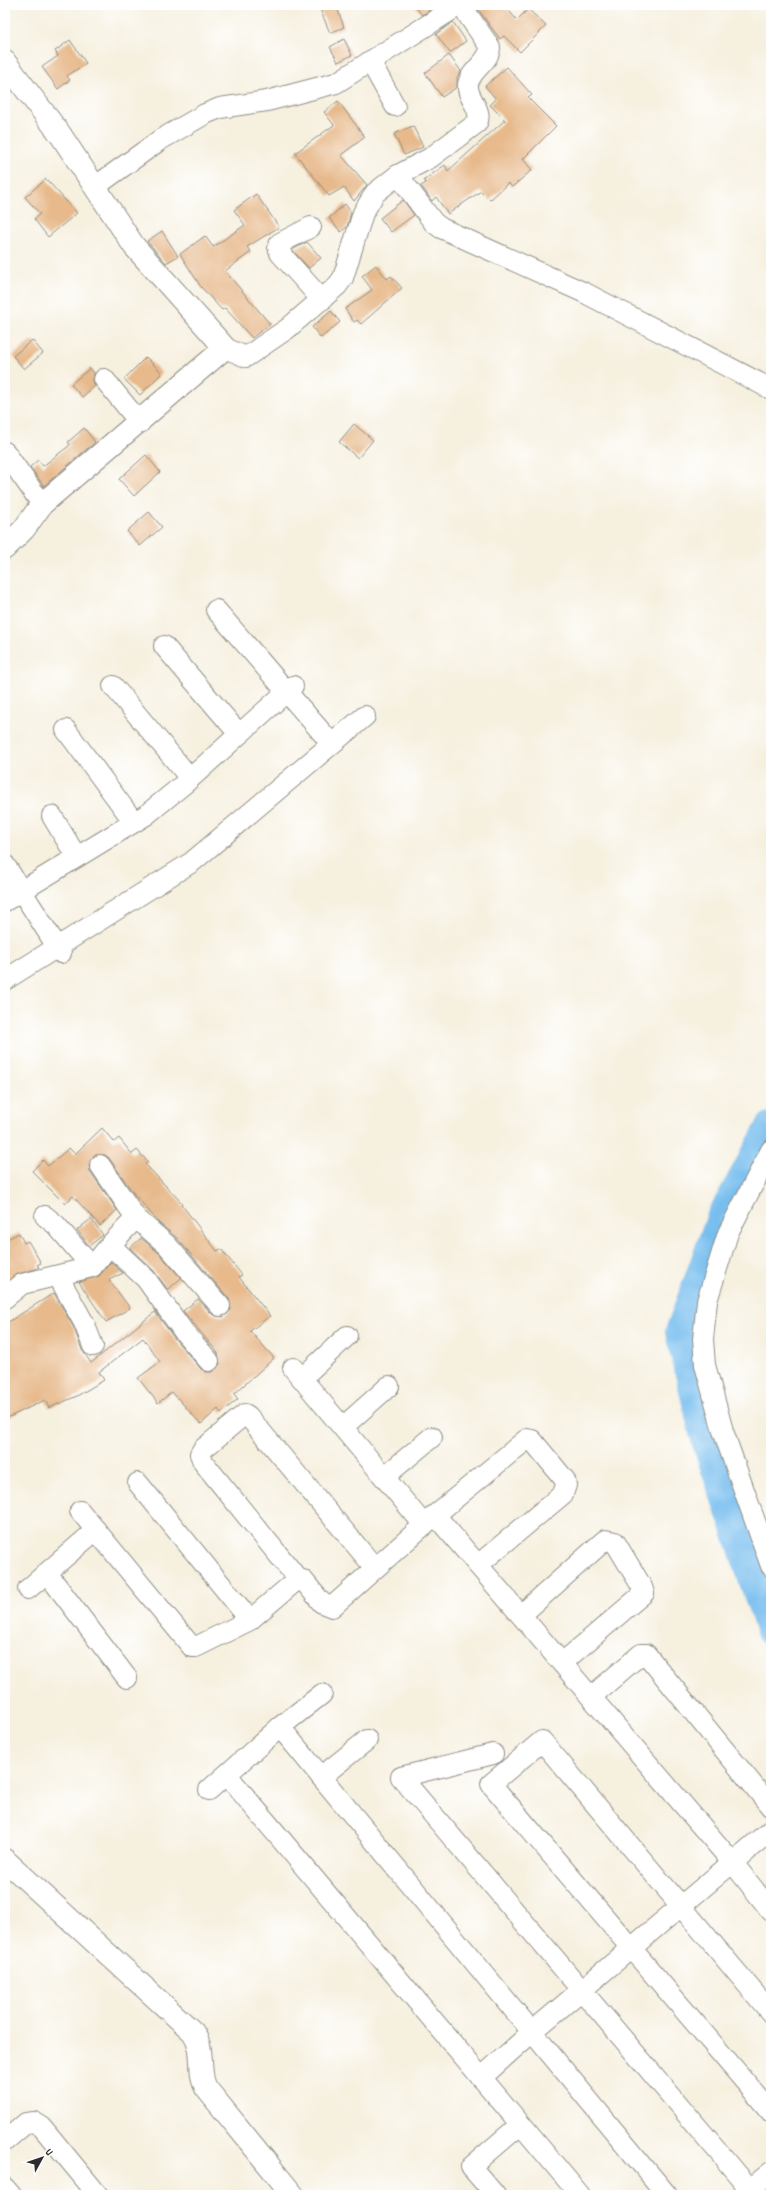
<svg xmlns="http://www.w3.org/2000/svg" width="776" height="2200" font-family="Dekko,sans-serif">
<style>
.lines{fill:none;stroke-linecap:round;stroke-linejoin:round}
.river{stroke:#77bdee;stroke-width:30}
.building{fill:#e7b98b}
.minor-casing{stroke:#908e85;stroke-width:22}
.tertiary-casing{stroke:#908e85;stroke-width:24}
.minor{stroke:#fff;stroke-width:20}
.tertiary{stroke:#fff;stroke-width:22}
</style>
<rect width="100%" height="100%" fill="#fff"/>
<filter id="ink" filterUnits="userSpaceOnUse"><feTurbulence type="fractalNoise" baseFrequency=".025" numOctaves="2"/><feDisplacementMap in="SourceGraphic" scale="8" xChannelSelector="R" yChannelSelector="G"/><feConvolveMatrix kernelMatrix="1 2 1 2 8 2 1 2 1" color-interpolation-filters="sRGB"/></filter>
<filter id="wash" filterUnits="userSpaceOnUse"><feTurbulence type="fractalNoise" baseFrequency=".012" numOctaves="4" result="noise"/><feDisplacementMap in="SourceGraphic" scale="16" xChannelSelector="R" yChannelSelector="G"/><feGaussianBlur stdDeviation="0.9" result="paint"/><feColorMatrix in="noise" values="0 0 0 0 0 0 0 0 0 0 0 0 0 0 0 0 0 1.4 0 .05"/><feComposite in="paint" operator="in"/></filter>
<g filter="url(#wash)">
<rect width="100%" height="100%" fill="#f6f0df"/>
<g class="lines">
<path class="river" d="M771,1127L722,1216L680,1332L706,1440L771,1631"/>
</g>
<g id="blocks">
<g class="building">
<path d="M332,5H336L344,27L330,33L320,9Z"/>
<path d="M414,5H438L422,15Z"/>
<path d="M475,5H504L517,20L528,9L546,26L520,52L504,36L500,39Z"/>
<path d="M453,22L466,41L450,53L436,34Z"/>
<path d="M344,39L352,55L338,62L330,47Z"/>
<path d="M70,40L86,63L67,76L70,80L58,89L42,67L58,56L55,51Z"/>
<path d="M449,55L461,71L457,77V87L442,97L425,73Z"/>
<path d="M507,67L532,95L528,98L556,126L523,159L532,170L512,187L508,183L490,200L481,191L448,214L436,197L432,201L421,186L426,183L424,180L445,165L448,171L505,120L490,105L496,99L485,86Z"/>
<path d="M338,101L365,137L341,155L367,185L354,201L344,187L329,196L295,153L334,125L324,112Z"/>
<path d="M413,126L423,147L404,155L394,134Z"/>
<path d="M46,179L77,213L48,237L34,219L40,214L25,197Z"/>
<path d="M256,194L279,227L247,247L251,252L225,271L270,324L252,338L225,308L222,310L201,287L180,254L205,236L213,247L245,225L234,210Z"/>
<path d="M403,200L414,215L391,232L380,218Z"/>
<path d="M345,204L351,212L347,227L341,232L329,218Z"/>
<path d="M162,231L178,256L166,263L147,241Z"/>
<path d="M307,242L321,258L309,268L292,250Z"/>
<path d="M376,265L387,279L391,276L402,288L361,324L357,320L354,322L345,309L372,290L362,276Z"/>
<path d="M331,311L340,322L321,338L312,327Z"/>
<path d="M32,340L43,353L24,369L13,356Z"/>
<path d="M146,357L162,373L140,395L124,379Z"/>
<path d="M90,368L94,373L93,380L95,386L82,397L71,384Z"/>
<path d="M354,424L373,440L358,458L339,442Z"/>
<path d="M84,428L95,442L44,486L30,467L38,460L43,466L70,445L68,442Z"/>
<path d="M146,455L160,472L134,496L119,479Z"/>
<path d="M149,512L162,527L140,546L127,531Z"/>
<path d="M102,1128L114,1142L119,1138L132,1154L137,1150L148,1162L145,1164L182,1203L181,1204L217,1251L221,1249L242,1275L239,1277L270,1316L250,1331L274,1358L234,1394L238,1399L221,1413L218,1409L201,1424L172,1392L158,1403L138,1378L160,1362L143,1338L99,1372L104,1380L77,1396L49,1408L45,1400L5,1419V1324L54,1293L74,1328L82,1350L91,1363L155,1312L175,1339L201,1369L206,1372H212L220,1364L218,1353L183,1311L198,1299L212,1314L223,1317L231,1310L229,1299L176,1237L159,1223L134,1194L109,1158L105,1155H94L89,1165L90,1171L117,1210L100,1226L73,1196L65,1204L32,1171L43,1160L48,1166L69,1148L75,1154Z"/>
<path d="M91,1219L103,1235L89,1246L77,1230Z"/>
<path d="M19,1233L24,1243L28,1241L41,1263L37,1265L39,1267L35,1269L15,1275L5,1283V1240Z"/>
<path d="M141,1238L159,1253L181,1278L168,1290L154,1271L130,1248Z"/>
<path d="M111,1262L123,1273L109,1280L130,1308L106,1322L79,1282L99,1276Z"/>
</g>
</g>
</g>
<g filter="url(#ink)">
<use href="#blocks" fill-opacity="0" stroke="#908e85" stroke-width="1"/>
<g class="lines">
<g class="minor-casing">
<g id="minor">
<path d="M370,61L395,106"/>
<path d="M398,175L434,223L441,228L585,293L771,389"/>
<path d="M96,186L160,140L205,114L220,108L267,101L336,83L453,9L458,7L463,8L490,47C490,62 471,69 468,84C466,98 484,110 477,123L430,158L398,175L375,193L363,213L343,278L337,286L287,329L246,357L225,348"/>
<path d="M311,227L280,243L278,247L280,253L322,300"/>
<path d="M104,379L140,423"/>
<path d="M5,452L42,504"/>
<path d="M216,610L331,743"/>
<path d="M164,646L239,734"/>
<path d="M113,686L190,778"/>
<path d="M66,730L134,822"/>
<path d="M52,816L76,856"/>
<path d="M5,865L61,953"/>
<path d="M5,901L146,815L184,784L293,686"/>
<path d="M5,980L192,862L365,716"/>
<path d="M771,1150L728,1233L707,1301L703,1339L705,1365L723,1431L771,1566"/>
<path d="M100,1165L136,1218"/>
<path d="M45,1216L56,1225L92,1267"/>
<path d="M110,1245L146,1279L184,1332L209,1361"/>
<path d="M58,1276L84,1323L93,1346"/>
<path d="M5,1298L22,1284L92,1267L110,1245L136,1218L167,1245L220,1306"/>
<path d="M293,1368L424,1525"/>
<path d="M302,1378L347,1336"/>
<path d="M343,1427L389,1386"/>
<path d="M384,1477L432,1437"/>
<path d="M138,1483L250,1620"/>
<path d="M80,1511L192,1647H196L250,1620L298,1579L303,1580L322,1603L332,1607L435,1515L527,1439L532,1440L565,1480L566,1485L563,1494L478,1565"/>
<path d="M435,1515L733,1863L771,1911"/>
<path d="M47,1573L127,1678"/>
<path d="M298,1579L203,1462L200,1454L203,1449L245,1414L248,1416L375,1568"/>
<path d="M28,1589L96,1530"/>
<path d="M521,1615L605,1540L615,1542L642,1587L644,1593L562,1663"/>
<path d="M591,1697L641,1654H646L771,1807"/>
<path d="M280,1727L667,2195"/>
<path d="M493,1754L401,1777L750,2189L743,2195"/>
<path d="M227,1775L580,2195"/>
<path d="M321,1777L367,1740"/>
<path d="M209,1790L280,1727L322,1694"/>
<path d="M771,2013L542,1741L491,1784L771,2112"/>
<path d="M481,2078L532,2032L771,1830"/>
<path d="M5,2141L26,2123L34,2122L42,2127L98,2195"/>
<path d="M5,2188L11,2195"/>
<path d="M750,2189L771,2172"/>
<path d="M495,2195L471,2167L520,2125"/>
</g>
</g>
<g class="tertiary-casing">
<g id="tertiary">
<path d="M5,62L60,134L134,246L225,348L42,504L24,529L5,548"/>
<path d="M5,1860L193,2032C206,2051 197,2072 206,2088L293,2195"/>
</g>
</g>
<use href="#minor" class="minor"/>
<use href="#tertiary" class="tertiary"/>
</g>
</g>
<rect width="776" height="2200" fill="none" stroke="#fff" stroke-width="20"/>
<g transform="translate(42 2158) rotate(50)" stroke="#ffffff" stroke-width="3" paint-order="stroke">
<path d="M0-3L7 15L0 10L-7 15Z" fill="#2b2b2b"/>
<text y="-6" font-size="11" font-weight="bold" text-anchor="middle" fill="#2b2b2b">U</text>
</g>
</svg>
